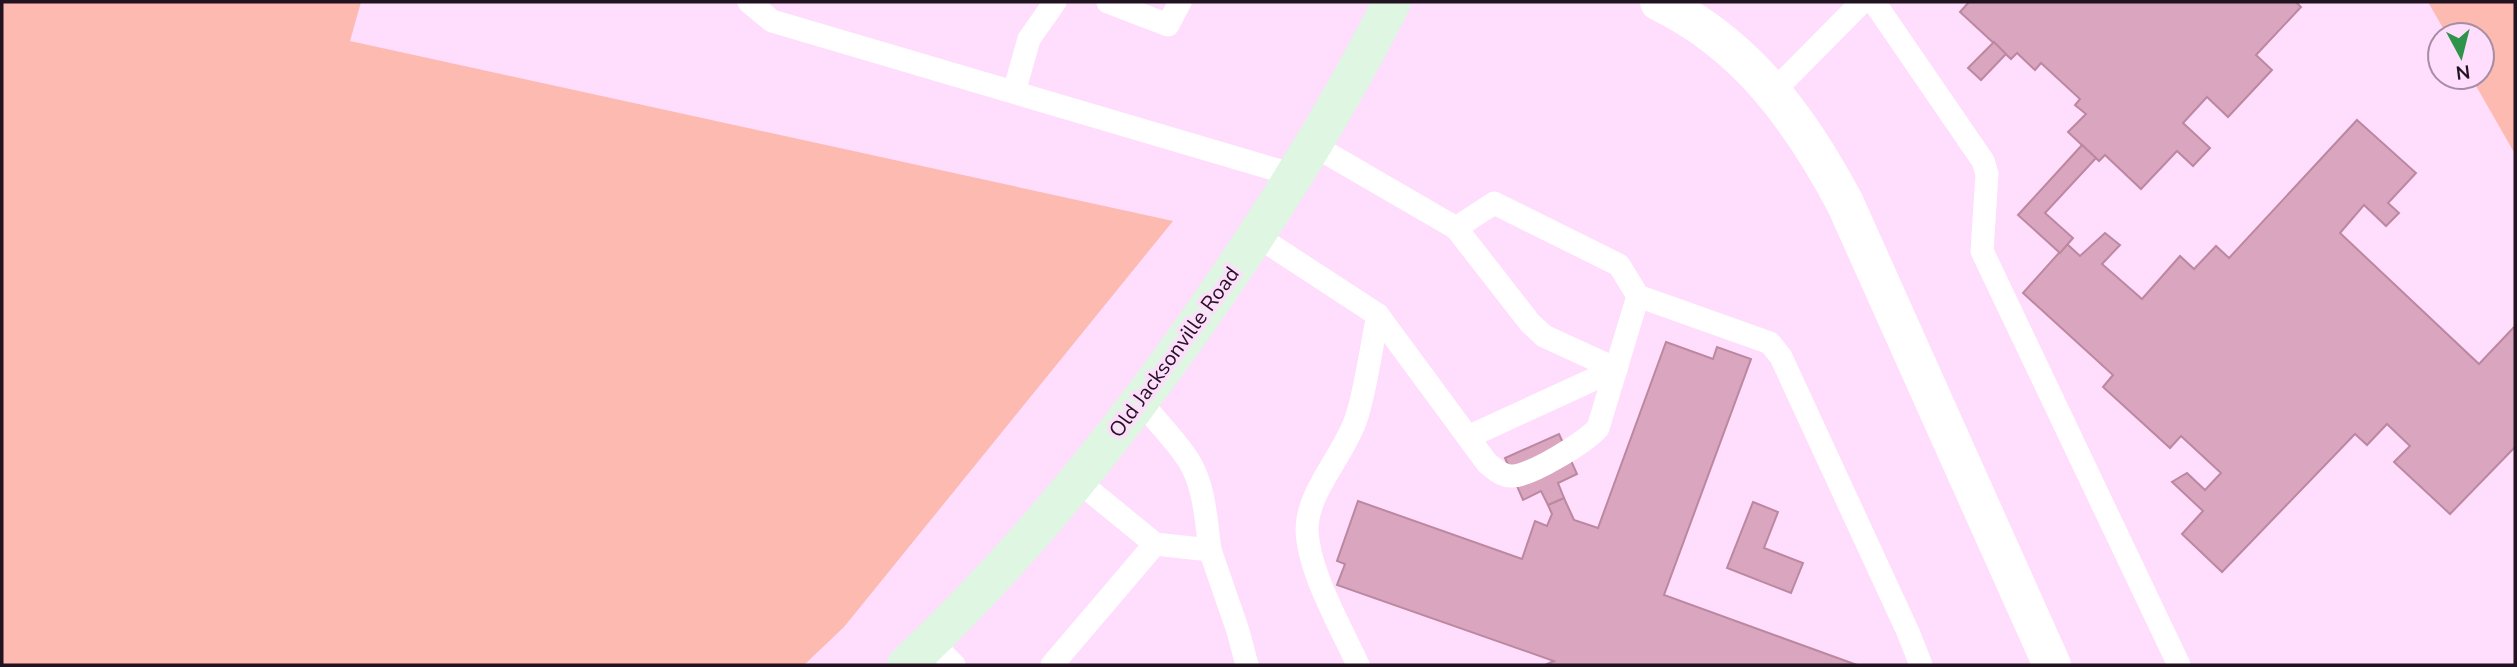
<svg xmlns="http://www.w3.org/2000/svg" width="2517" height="667" font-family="'Nunito Sans',sans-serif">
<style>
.green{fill:#fdbab0}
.building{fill:#daa5be;stroke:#bb88a0;stroke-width:2}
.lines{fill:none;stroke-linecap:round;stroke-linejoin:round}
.lane{stroke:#fff;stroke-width:23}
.street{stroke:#fff;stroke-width:38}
.secondary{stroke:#def6e2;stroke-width:38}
.labels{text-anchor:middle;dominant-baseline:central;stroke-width:7;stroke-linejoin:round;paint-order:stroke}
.street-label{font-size:21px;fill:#211320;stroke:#ffddfc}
</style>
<rect width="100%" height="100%" fill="#ffddfc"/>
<g class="green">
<path d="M2,2H361L350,41L1173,221L844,627L804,665H2Z"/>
<path d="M2428,2H2515V154L2471,77H2482V35H2447Z"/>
</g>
<g class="building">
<path d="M1969,2H2296L2301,7L2256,55L2272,70L2228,117L2207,97L2183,123L2210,148L2193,166L2177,151L2141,189L2105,155L2099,161L2068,132L2086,114L2075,105L2080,99L2041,63L2035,70L2017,53L2011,59L1960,12Z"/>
<path d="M1994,42L2006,54L1981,80L1968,68Z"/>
<path d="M2357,120L2416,173L2388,203L2399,213L2386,226L2364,205L2340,233L2479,364L2515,326V447L2450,514L2394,462L2410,446L2387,424L2367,445L2355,434L2222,572L2182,534L2203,511L2172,482L2187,473L2205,490L2221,473L2181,436L2170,448L2103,387L2113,375L2023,293L2067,244L2080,256L2105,233L2120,245L2102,264L2142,299L2180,256L2194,269L2216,246L2229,258Z"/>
<path d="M2082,145L2096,158L2045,213L2073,238L2060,253L2018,215Z"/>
<path d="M1666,342L1713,359L1717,347L1751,359L1664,595L1857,665H1545L1554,661L1337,585L1345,564L1337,561L1358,501L1522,559L1535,521L1547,526L1552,514L1548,505L1564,498L1574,520L1598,528Z"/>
<path d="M1559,434L1577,474L1558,483L1564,498L1548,505L1541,491L1523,500L1505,458Z"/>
<path d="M1753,502L1778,512L1764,548L1803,563L1791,593L1727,568Z"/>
</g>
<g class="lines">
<g class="lane">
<path d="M749,2L772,21L1294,175"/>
<path d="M1108,2L1168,25L1180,2"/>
<path d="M1874,2L1983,161L1987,174L1982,251L2179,665"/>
<path d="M1774,91L1862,2"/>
<path d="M1014,92L1029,39L1055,2"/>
<path d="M1313,145L1456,228L1530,323L1544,336L1616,369"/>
<path d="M1456,228L1494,203L1619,265L1638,296L1770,343L1781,357L1908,632L1921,665"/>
<path d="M1257,236L1378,315L1487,463C1495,469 1501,476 1511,476C1528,478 1587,441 1598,428L1638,296"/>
<path d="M1468,437L1616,369"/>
<path d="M1078,481L1155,544L1210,550C1206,521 1205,487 1189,461C1176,440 1156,421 1141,402"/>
<path d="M1210,550L1238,631L1247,665"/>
<path d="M931,642L954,665"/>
<path d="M1052,665L1155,544"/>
<path d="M1358,665C1341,627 1309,573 1307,531C1306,493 1344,455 1356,419C1366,390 1371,347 1378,315"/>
</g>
<path class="street" d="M1659,2C1746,44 1801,120 1845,203L2052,665"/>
<path class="secondary" d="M906,665C1013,565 1106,451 1191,331C1265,226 1334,117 1392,2"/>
</g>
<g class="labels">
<g class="street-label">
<text transform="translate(1174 352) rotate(-54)">Old Jacksonville Road</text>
</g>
</g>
<rect width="2517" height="667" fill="none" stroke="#211320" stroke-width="7"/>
<g transform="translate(2461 56) rotate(173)"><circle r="33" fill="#ffddfc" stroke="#a68ca4" stroke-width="2"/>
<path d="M0-5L12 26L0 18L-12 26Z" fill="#2d944a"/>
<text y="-10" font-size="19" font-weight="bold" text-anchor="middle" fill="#211320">N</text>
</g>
</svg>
